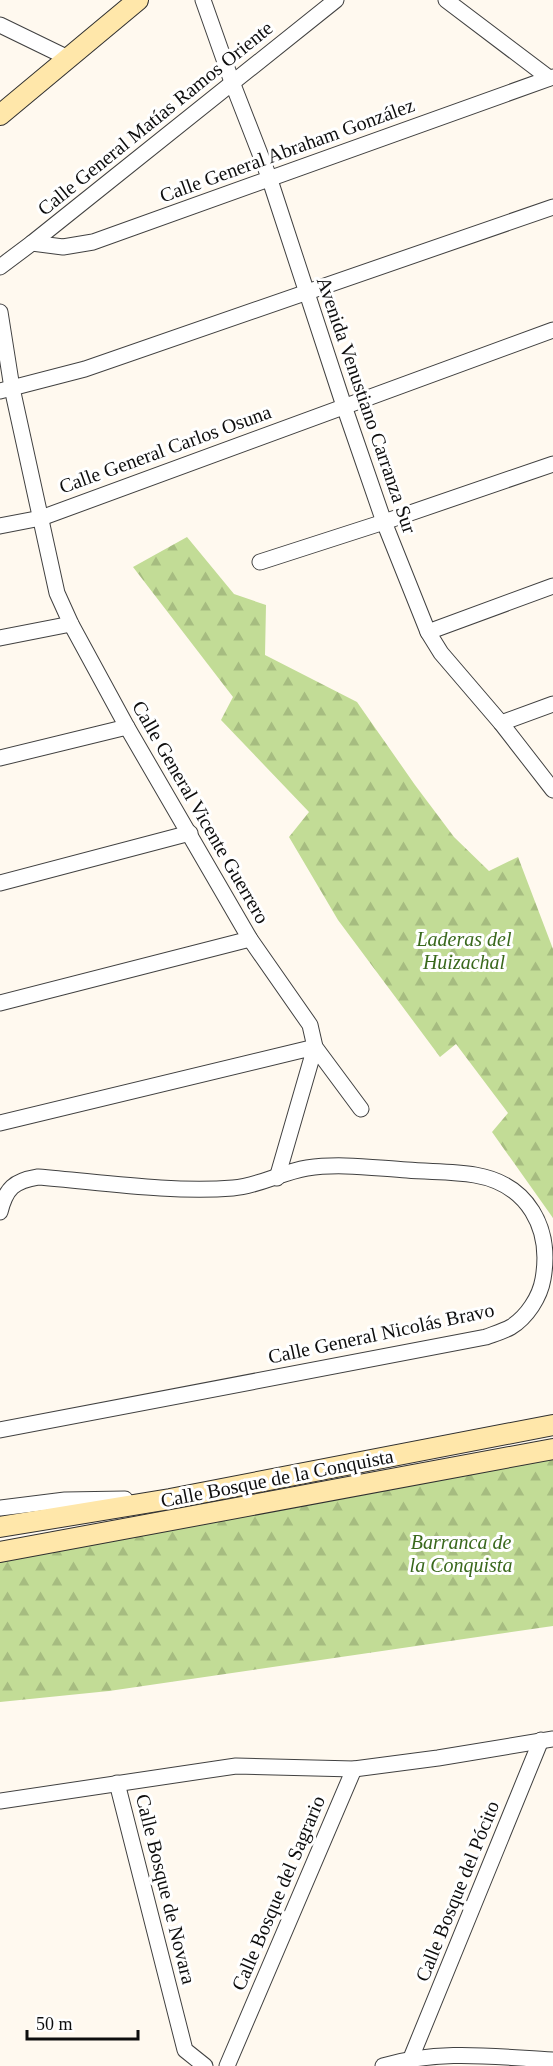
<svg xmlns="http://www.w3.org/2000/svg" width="553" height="2066" font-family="Georgia,serif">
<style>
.forest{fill:url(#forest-firs)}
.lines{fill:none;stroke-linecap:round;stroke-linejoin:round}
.minor-casing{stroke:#414141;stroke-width:17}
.secondary-casing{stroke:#303030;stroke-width:22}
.minor{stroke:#fff;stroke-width:15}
.secondary{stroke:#ffe7aa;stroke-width:20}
.labels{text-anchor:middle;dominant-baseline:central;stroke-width:6;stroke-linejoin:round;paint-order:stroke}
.street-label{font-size:20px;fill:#0e0e0e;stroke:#fff}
.park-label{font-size:20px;font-style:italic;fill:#39681c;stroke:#fff}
</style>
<defs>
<pattern id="forest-firs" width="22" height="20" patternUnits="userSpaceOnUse" patternTransform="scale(1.5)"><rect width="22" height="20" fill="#c2dc96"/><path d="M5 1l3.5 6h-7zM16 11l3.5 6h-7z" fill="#a6bc80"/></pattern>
</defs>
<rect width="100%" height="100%" fill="#fff9ef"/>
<g class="forest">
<path d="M187,537L234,594L266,605L265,655L357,702L415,785L454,837L489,871L518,857L553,949V1218L492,1132L508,1113L456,1044L440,1057L338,920L289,837L309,812L221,720L233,697L133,567Z"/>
<path d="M553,1449V1626L109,1691L0,1702V1552Z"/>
</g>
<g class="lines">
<g class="minor-casing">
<g id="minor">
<path d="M203,0L232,82L269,177L344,406L384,522L428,632L441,653L501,723L553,790"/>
<path d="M446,0L549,78"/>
<path d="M0,25L68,58"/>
<path d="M32,243L63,247L93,242L553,77"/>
<path d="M0,267L32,243L336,0"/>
<path d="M0,312L12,388L57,593L71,624L127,727L250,939L310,1025L315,1047L361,1109"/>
<path d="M0,391L85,369L553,207"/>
<path d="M0,526L41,518L553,330"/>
<path d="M260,562L384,522L553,464"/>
<path d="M428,632L553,586"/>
<path d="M0,638L71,624"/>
<path d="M501,723L553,704"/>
<path d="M0,758L127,727"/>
<path d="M0,883L190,833"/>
<path d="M0,1003L250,939"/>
<path d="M0,1123L315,1047L277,1178"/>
<path d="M0,1212C6,1188 14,1181 38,1177C100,1182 171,1193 233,1188C259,1186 282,1172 307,1168C340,1163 374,1168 407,1170C429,1172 453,1171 475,1175C528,1184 552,1228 543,1279C540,1297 527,1317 511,1327C504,1331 494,1334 486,1337L0,1430"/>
<path d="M0,1508L65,1500L125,1499"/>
<path d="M117,1783L185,2050L205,2066"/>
<path d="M0,1801L236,1766L354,1769L438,1758L553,1739"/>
<path d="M411,2058L541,1740"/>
<path d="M227,2066L354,1769"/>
<path d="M383,2066C439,2049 496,2057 553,2060"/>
</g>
</g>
<g class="secondary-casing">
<g id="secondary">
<path d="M0,115L138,0"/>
<path d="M0,1527L170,1499L553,1425"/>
<path d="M0,1552L553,1449"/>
</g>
</g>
<use href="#minor" class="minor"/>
<use href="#secondary" class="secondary"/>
</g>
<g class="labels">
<g class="street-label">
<text transform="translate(155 118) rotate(-39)">Calle General Matías Ramos Oriente</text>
<text transform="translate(287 150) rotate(-20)">Calle General Abraham González</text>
<text transform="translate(367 405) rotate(71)">Avenida Venustiano Carranza Sur</text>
<text transform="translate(165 449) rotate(-20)">Calle General Carlos Osuna</text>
<text transform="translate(201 812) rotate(60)">Calle General Vicente Guerrero</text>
<text transform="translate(381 1333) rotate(-12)">Calle General Nicolás Bravo</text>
<text transform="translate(277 1478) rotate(-11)">Calle Bosque de la Conquista</text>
<text transform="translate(166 1889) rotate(76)">Calle Bosque de Novara</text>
<text transform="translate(457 1891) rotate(-68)">Calle Bosque del Pócito</text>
<text transform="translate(278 1893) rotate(-67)">Calle Bosque del Sagrario</text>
</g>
<g class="park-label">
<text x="464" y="939">Laderas del<tspan x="464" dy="23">Huizachal</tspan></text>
<text x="461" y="1542">Barranca de<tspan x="461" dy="23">la Conquista</tspan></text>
</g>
</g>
<path d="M27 2030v9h111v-9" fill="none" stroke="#0e0e0e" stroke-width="3"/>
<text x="36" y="2030" font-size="18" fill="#0e0e0e" stroke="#ffffff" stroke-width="4.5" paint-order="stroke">50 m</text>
</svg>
